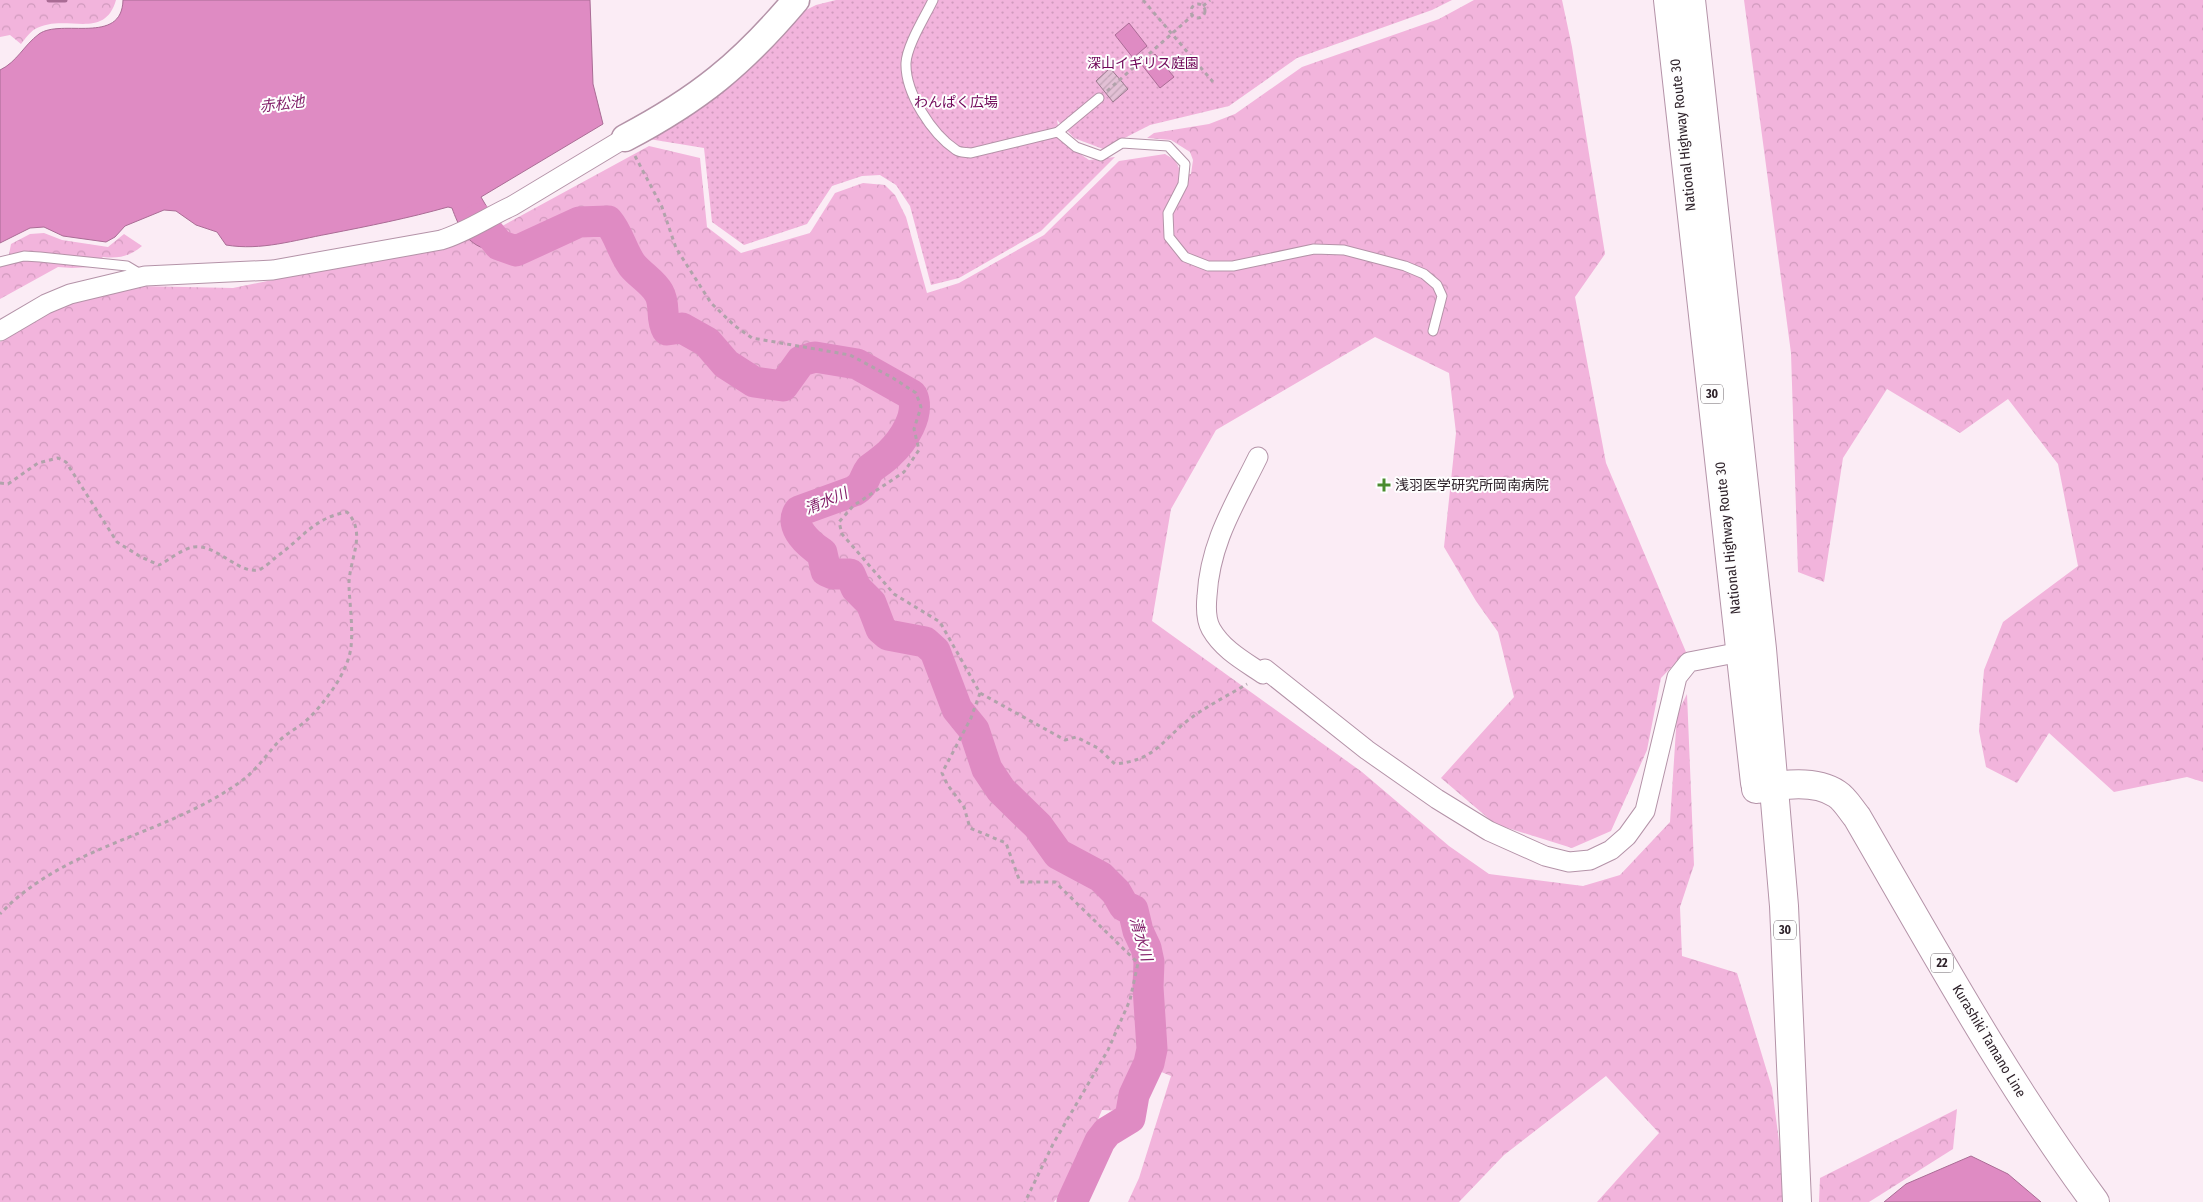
<svg xmlns="http://www.w3.org/2000/svg" width="2203" height="1202" font-family="'Fira Sans Condensed','Noto Sans JP',sans-serif">
<style>
.forest{fill:url(#forest-crowns)}
.park{fill:url(#park-dots)}
.water{fill:#df8bc3;stroke:#aa6c95}
.lines{fill:none;stroke-linecap:round;stroke-linejoin:round}
.stream{stroke:#aa6c95;stroke-width:5}
.river{stroke:#df8bc3;stroke-width:31}
.building{fill:url(#building-hatch);stroke:#99798d}
.lane-casing{stroke:#b493a8;stroke-width:11}
.street-casing{stroke:#b493a8;stroke-width:21}
.secondary-casing{stroke:#b493a8;stroke-width:29}
.primary-casing{stroke:#b493a8;stroke-width:30}
.highway-casing{stroke:#b493a8;stroke-width:30}
.path{stroke:#b1a3ab;stroke-width:3;stroke-dasharray:4 4;stroke-linecap:butt}
.lane{stroke:#fff;stroke-width:9}
.street{stroke:#fff;stroke-width:19}
.secondary{stroke:#fff;stroke-width:26}
.primary{stroke:#fff;stroke-width:28}
.highway{stroke:#fff;stroke-width:28}
.poi-dot{fill:#4a8c2f;stroke:#fefefe;stroke-width:2}
.labels{text-anchor:middle;dominant-baseline:central;stroke-width:4;stroke-linejoin:round;paint-order:stroke}
.shield{fill:#fefefe;stroke:#6c646a;stroke-width:1}
.shield-label{font-size:12px;font-weight:bold;fill:#2e222a}
.park-label{font-size:14px;fill:#6f0658;stroke:#fefefe}
.street-label{font-size:14px;fill:#2e222a;stroke:#fefefe}
.poi-label{font-size:14px;fill:#2e222a;stroke:#fefefe;text-anchor:start}
.water-label{font-size:15px;font-style:italic;fill:#84226b;stroke:#fefefe}
</style>
<defs>
<pattern id="forest-crowns" width="20" height="18" patternUnits="userSpaceOnUse" patternTransform="scale(1.25)"><rect width="20" height="18" fill="#f2b4dc"/><path d="M2 6a3 3 0 1 1 6 0M12 15a3 3 0 1 1 6 0" fill="none" stroke="#d09abd"/></pattern>
<pattern id="park-dots" width="8" height="8" patternUnits="userSpaceOnUse" patternTransform="scale(1.25)"><rect width="8" height="8" fill="#f2b4dc"/><path d="M2 2h.1M6 6h.1" fill="none" stroke="#d09abd" stroke-width="1.8" stroke-linecap="round"/></pattern>
<pattern id="building-hatch" width="6" height="6" patternUnits="userSpaceOnUse" patternTransform="scale(1.25)"><rect width="6" height="6" fill="#e2c0d5"/><path d="M-1 1l2-2M0 6l6-6M5 7l2-2" fill="none" stroke="#c2a5b7"/></pattern>
</defs>
<rect width="100%" height="100%" fill="#fbecf5"/>
<g class="forest">
<path d="M0,0H116C104,42 65,12 35,29C30,32 25,39 21,44L10,35L0,37Z"/>
<path d="M1474,0H1562L1572,47L1605,254L1575,297L1606,463L1686,652L1661,678L1647,750L1611,831L1572,848L1495,824L1441,778L1514,697L1498,632L1476,601L1444,547L1456,433L1449,373L1375,337L1216,430L1171,509L1152,621L1362,772L1449,846L1489,874L1583,886L1620,875L1670,822L1677,714L1687,694L1694,865L1680,907L1682,956L1737,973L1772,1088L1787,1202H1597L1659,1133L1606,1076L1504,1155L1459,1202H1128L1139,1178L1171,1076L1147,1066L1132,1084L1123,1111L1102,1110L1077,1170L1054,1202H0V342L43,316L73,302L136,286L233,288L482,237L649,146L700,158L707,227L741,253L810,233L835,193L863,183L885,185L895,195L906,217L927,293L959,283L1044,235L1119,161L1165,154L1175,160L1182,174H1191L1193,160L1190,152L1171,140L1147,138L1154,133L1209,124L1235,114L1302,67L1439,19Z"/>
<path d="M1744,0H2203V782L2187,777L2114,792L2049,733L2017,783L1986,767L1979,731L1984,670L2003,622L2078,566L2058,464L2008,399L1960,433L1887,389L1843,458L1824,582L1798,572L1791,353Z"/>
<path d="M44,233L62,240L108,247L124,234L142,246C130,256 119,259 103,257L91,267L72,268L58,267L0,299V267L7,265L11,244L30,234Z"/>
<path d="M1957,1109L1953,1149L1869,1202H1819L1820,1178Z"/>
</g>
<path class="park" d="M836,0H1452L1432,10L1297,58L1229,106L1150,125L1103,149L1074,138L1057,120L1061,141L1089,160L1115,157L1041,231L959,278L931,285L910,206L896,185L880,175L862,176L832,186L807,224L744,245L712,222L704,148L649,139L796,15L816,5Z"/>
<g class="water">
<path d="M123,0H590L593,84L603,124L481,197L508,243L506,254C498,250 494,251 487,249C467,245 458,225 452,208L448,207C409,218 369,226 328,234C295,240 261,251 226,245L217,232L196,225L176,211L164,210L125,226L115,237L106,242L63,236L44,227L30,228L0,243V70C17,62 24,45 39,34C61,18 122,46 123,0Z"/>
<path d="M1129,23L1147,46L1133,58L1115,35Z"/>
<path d="M1155,54L1174,77L1160,88L1142,65Z"/>
<path d="M1971,1156L2008,1174L2041,1202H1884L1906,1184Z"/>
</g>
<g class="lines">
<path class="stream" d="M49,0H65"/>
<path class="river" d="M478,219L499,245L516,251L579,222L608,221C619,234 622,251 632,265C640,275 653,282 659,293C666,305 660,318 667,330L682,328L707,342L726,364L754,382L783,386L801,361L815,357L857,364L912,395C921,414 903,441 889,454C883,460 876,464 870,469C863,478 866,484 854,491L799,511C788,527 810,545 822,553L826,571L833,574H850L856,588L871,603L881,629L888,635L925,642L935,651L957,709L974,730L987,769L1001,790L1038,826L1058,854L1101,877L1116,892L1124,906L1133,910L1138,931L1146,948L1149,962L1148,987L1152,1049L1149,1063L1134,1095L1130,1118L1107,1132L1100,1141L1072,1202"/>
</g>
<path class="building" d="M1110,68L1128,89L1113,102L1096,81Z"/>
<g class="lines">
<g class="lane-casing">
<g id="lane">
<path d="M933,0C925,17 907,45 906,63C905,93 932,134 956,150C960,153 966,152 971,153L1058,132L1076,147L1101,156L1122,143L1168,146L1185,164L1183,184L1168,213L1169,237L1185,257L1208,266H1233L1314,249L1344,250L1405,266L1424,274L1437,285L1442,296L1433,331"/>
<path d="M1058,132L1099,98"/>
<path d="M0,262L24,256L40,257L127,266L142,275"/>
</g>
</g>
<g class="street-casing">
<g id="street">
<path d="M0,331L46,304L70,294L145,276L273,270L441,240C467,232 488,217 512,206L625,138"/>
<path d="M1258,457C1235,504 1210,542 1207,596C1206,606 1206,620 1211,629C1223,650 1244,661 1263,674L1265,669L1367,750L1437,799L1489,831L1545,856L1569,862L1590,860L1611,850L1627,836L1645,811L1677,677L1689,662L1751,650"/>
</g>
</g>
<g class="secondary-casing">
<path id="secondary" d="M625,138C699,99 742,64 796,0"/>
</g>
<g class="primary-casing">
<path id="primary" d="M1756,789C1781,785 1814,779 1837,794C1845,799 1851,810 1857,817C1933,948 2005,1080 2095,1202"/>
</g>
<g class="highway-casing">
<g id="highway">
<path d="M1668,0L1755,783"/>
<path d="M1691,0L1762,649L1784,906L1797,1202"/>
</g>
</g>
<g class="path">
<path d="M1143,0L1213,82"/>
<circle cx="1198" cy="11" r="7"/>
<path d="M1203,6L1210,0"/>
<path d="M1107,91L1193,15"/>
<path d="M635,156L662,207L676,248L711,303L735,326L752,338L850,355L893,378L916,393L921,407L914,429L919,450L904,472L853,506L839,522L842,534L894,594L940,622L980,693L1065,740L1076,737L1098,748L1115,764C1154,760 1159,744 1187,721C1205,707 1227,696 1247,684"/>
<path d="M0,483L8,484L38,463L58,458L66,462L117,542L141,557L159,565C169,560 182,549 193,547C217,543 240,577 261,569C266,566 272,561 276,557C302,539 313,518 347,512C368,534 348,560 349,587C350,606 353,628 351,647C348,672 326,701 309,718C300,727 288,732 279,741C266,755 256,771 240,782C165,836 65,845 0,914"/>
<path d="M980,693L971,718L942,773L947,784L964,807L970,828L1006,843L1020,882H1055L1138,963L1130,1000L1108,1050L1053,1144L1025,1202"/>
</g>
<use href="#lane" class="lane"/>
<use href="#street" class="street"/>
<use href="#secondary" class="secondary"/>
<use href="#primary" class="primary"/>
<use href="#highway" class="highway"/>
</g>
<path class="poi-dot" d="M1381.5 477.5h5v5h5v5h-5v5h-5v-5h-5v-5h5z"/>
<g class="labels">
<g class="shield">
<rect x="1701" y="384.5" width="22" height="19" rx="4"/>
<rect x="1774" y="920.5" width="22" height="19" rx="4"/>
<rect x="1931" y="953.5" width="22" height="19" rx="4"/>
</g>
<g class="shield-label">
<text x="1712" y="394">30</text>
<text x="1785" y="930">30</text>
<text x="1942" y="963">22</text>
</g>
<g class="park-label">
<text x="1143" y="63">深山イギリス庭園</text>
<text x="956" y="102">わんぱく広場</text>
</g>
<g class="street-label">
<text transform="translate(1683 135) rotate(-96)">National Highway Route 30</text>
<text transform="translate(1728 538) rotate(-96)">National Highway Route 30</text>
<text transform="translate(1989 1041) rotate(59)">Kurashiki Tamano Line</text>
</g>
<g class="poi-label">
<text x="1395" y="485">浅羽医学研究所岡南病院</text>
</g>
<g class="water-label">
<text transform="translate(282 104) rotate(-7)">赤松池</text>
<text transform="translate(826 501) rotate(-23)">清水川</text>
<text transform="translate(1141 939) rotate(74)">清水川</text>
</g>
</g>
</svg>
